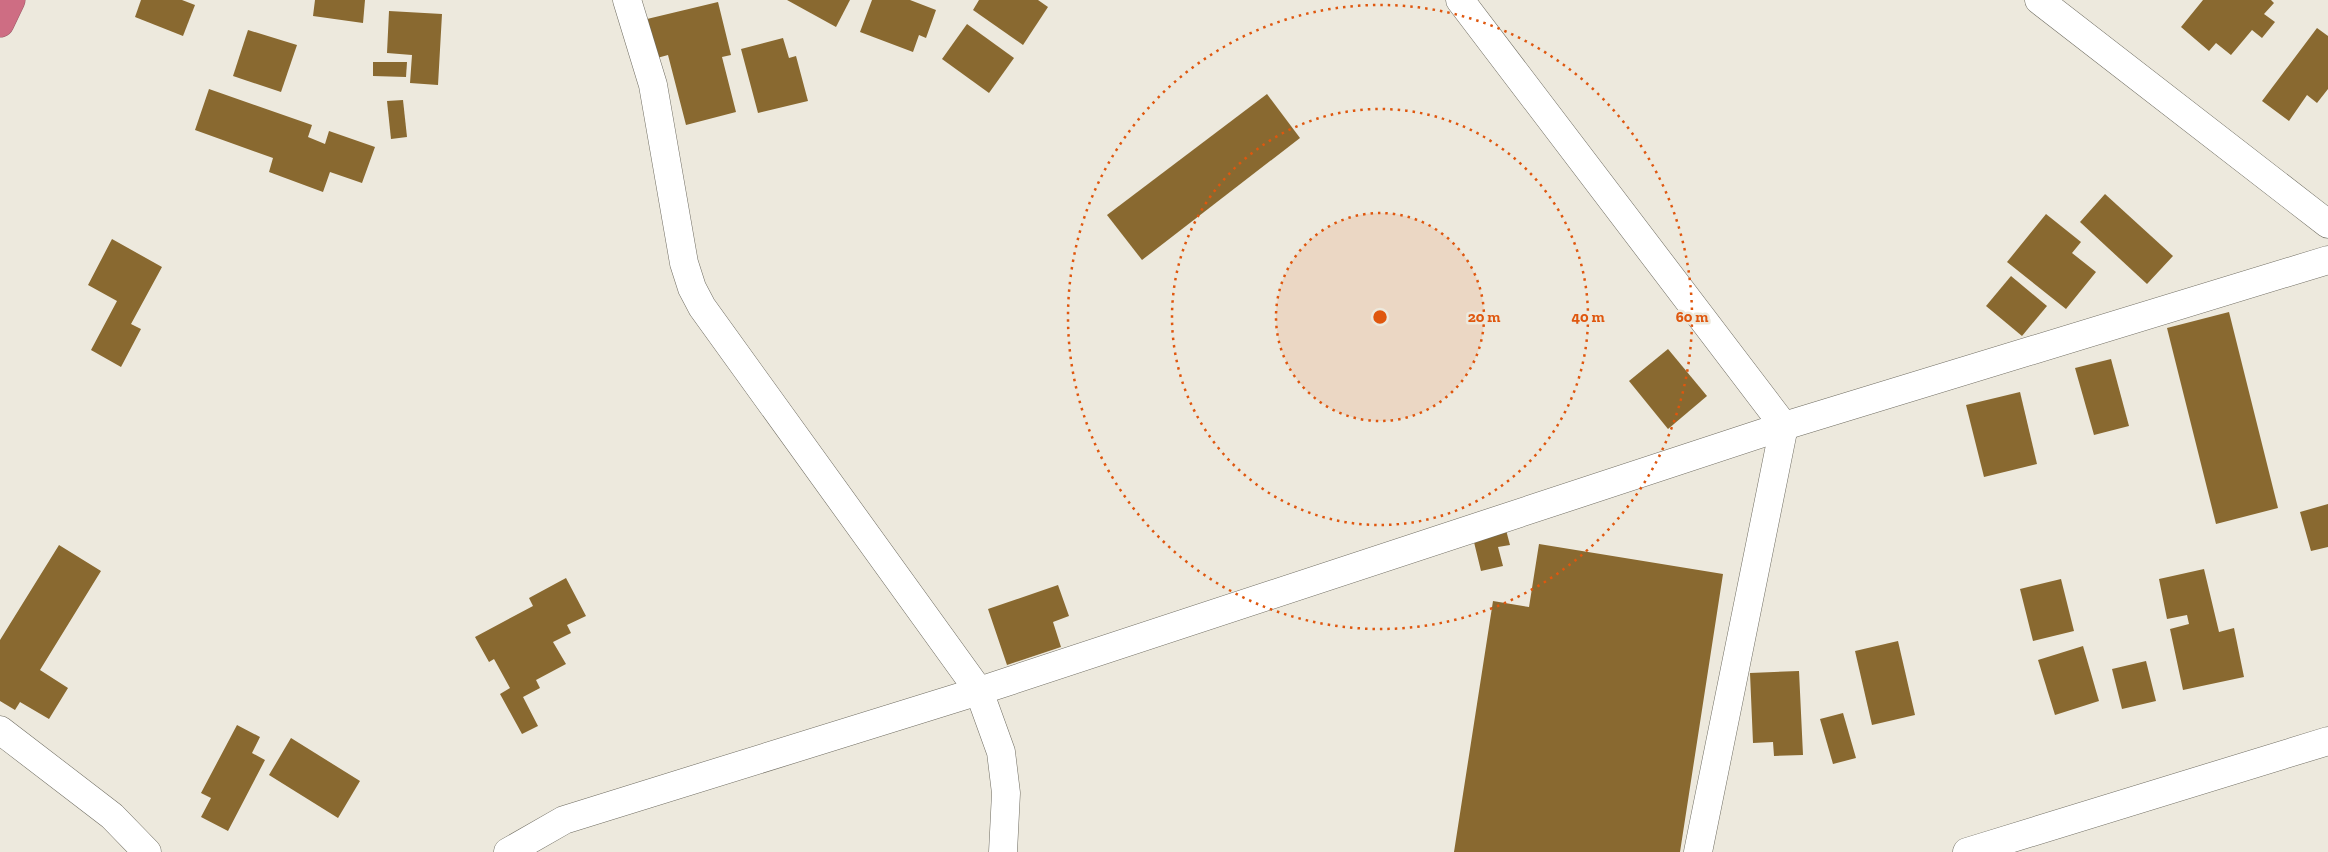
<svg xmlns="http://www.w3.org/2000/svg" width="2328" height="852" font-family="'Zilla Slab',serif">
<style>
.building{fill:#896930}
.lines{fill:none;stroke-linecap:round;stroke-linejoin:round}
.street-casing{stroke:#6f6c61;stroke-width:29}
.highway-casing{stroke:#9a5a67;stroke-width:29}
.street{stroke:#fff;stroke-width:28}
.highway{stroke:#ce6d83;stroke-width:28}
.ring{fill:none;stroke:#df570e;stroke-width:2.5;stroke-dasharray:2.5 5}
.centre{fill:#df570e;stroke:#ede9dd;stroke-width:2.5}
.ring-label{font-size:15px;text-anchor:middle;font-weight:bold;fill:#df570e;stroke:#ede9dd;stroke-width:5;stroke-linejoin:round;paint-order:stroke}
</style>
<rect width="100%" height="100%" fill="#ede9dd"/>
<g class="building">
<path d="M141,0H182L195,5L183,36L135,17Z"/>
<path d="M315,0H365L363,23L313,16Z"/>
<path d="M787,0H850L836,27Z"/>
<path d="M872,0H910L936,10L926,38L919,35L913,52L860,32Z"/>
<path d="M979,0H1038L1048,7L1023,45L973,10Z"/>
<path d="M2203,0H2271L2274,3L2264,14L2275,22L2262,38L2252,30L2231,55L2216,43L2209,51L2181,27Z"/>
<path d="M718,2L731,55L722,57L736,112L686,125L668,55L657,58L647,19Z"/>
<path d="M389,11L442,14L438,85L410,83L412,55L387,53Z"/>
<path d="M967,24L1014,58L989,93L942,59Z"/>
<path d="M2317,28L2328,36V89L2317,103L2307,95L2289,121L2262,101Z"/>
<path d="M248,30L297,45L281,92L233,76Z"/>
<path d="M783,38L789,58L796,56L808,101L758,113L741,49Z"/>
<path d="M373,62H407L406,77L373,76Z"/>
<path d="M209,89L312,125L308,137L325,144L329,131L375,147L362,183L330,172L323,192L269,172L273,158L195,130Z"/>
<path d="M1267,94L1300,138L1142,260L1107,215Z"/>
<path d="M403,100L407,137L391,139L387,101Z"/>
<path d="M2105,194L2173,256L2147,284L2080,222Z"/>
<path d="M2046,214L2081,242L2072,253L2096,272L2066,309L2007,262Z"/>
<path d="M112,239L162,267L131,324L141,329L121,367L91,350L117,301L88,285Z"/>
<path d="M2011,276L2047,306L2022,336L1986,306Z"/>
<path d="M2229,312L2278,508L2216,524L2167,328Z"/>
<path d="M1668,349L1707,396L1668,429L1629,381Z"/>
<path d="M2111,359L2129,426L2094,435L2075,368Z"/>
<path d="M2020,392L2037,464L1984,477L1966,405Z"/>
<path d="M2328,504V547L2311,551L2300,512Z"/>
<path d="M1506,530L1510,545L1498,547L1503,566L1481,571L1473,538Z"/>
<path d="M1539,544L1723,574L1680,852H1454L1493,601L1529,607Z"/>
<path d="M59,545L101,571L40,670L68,688L49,719L20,702L15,710L0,701V640Z"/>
<path d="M2204,569L2219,632L2234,628L2244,677L2183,690L2170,629L2189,624L2187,615L2167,619L2159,579Z"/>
<path d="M566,578L586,616L567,625L571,633L553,642L566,664L536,680L540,688L523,697L538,726L522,734L500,694L510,688L494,659L489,662L475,637L533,606L529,598Z"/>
<path d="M2061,579L2074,631L2033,641L2020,589Z"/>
<path d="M1058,585L1069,616L1053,622L1061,647L1007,665L988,609Z"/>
<path d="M1898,641L1915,715L1872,725L1855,651Z"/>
<path d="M2083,646L2099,701L2055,715L2038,660Z"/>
<path d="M2146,661L2156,701L2122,709L2112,669Z"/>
<path d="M1799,671L1803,755L1774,756L1773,742L1753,743L1750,673Z"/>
<path d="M1843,713L1856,758L1833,764L1820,719Z"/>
<path d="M237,725L260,737L252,753L265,760L228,831L201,817L211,798L201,793Z"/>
<path d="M291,738L360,781L338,818L269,775Z"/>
</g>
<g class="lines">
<g class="street-casing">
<g id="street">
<path d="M627,0L653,85L684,263L692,288L702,307L979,691L1001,752L1006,793L1003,852"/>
<path d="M1460,0L1784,426L1698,852"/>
<path d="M2039,0L2328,224"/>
<path d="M0,730L112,816L147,852"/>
<path d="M508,852L564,820L979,691L1784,426L2328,260"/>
<path d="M1967,852L2328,741"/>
</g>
</g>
<g class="highway-casing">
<path id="highway" d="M0,23L11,0"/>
</g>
<use href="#street" class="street"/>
<use href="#highway" class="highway"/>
</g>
<circle cx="1380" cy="317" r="104" fill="#df570e" fill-opacity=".12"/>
<g class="ring">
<circle cx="1380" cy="317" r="104"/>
<circle cx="1380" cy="317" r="208"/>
<circle cx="1380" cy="317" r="312"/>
</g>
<circle cx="1380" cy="317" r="8" class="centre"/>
<g class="ring-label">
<text x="1484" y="322">20 m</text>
<text x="1588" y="322">40 m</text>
<text x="1692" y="322">60 m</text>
</g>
</svg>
